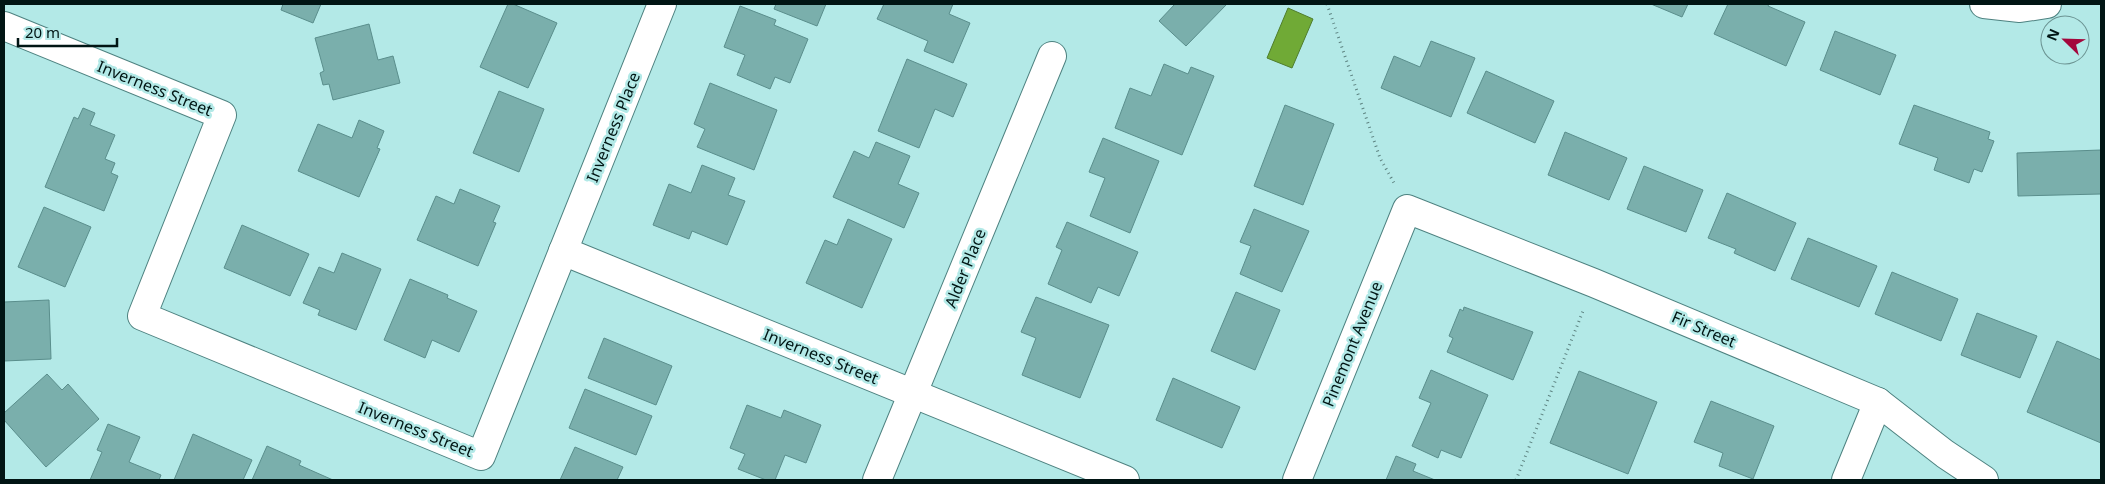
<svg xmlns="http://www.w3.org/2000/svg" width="2105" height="484" font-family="'Noto Sans',sans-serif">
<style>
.water{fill:#70aa36;stroke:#4f7d2c}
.building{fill:#7aafac;stroke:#5a8e8c}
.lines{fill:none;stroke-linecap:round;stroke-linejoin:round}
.street-casing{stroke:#4e8280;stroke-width:30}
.path{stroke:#5d8381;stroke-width:3;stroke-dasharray:1 4;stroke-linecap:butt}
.street{stroke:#fff;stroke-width:28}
.labels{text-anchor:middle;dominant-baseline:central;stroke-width:5;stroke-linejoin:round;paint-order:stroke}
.street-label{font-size:16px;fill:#011514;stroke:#b3e9e7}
</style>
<rect width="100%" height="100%" fill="#b3e9e7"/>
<path class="water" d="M1288,8L1313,19L1292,68L1267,58Z"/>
<g class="building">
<path d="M283,4H321L313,23L281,10Z"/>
<path d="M508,4H513L557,23L528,88L480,67Z"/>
<path d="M776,4H826L817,26L774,9Z"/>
<path d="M884,4H953L949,14L970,23L953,63L924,51L928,41L877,19Z"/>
<path d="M1175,4H1227L1186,46L1159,21Z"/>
<path d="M1651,4H1688L1682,17Z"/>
<path d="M1728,4H1769L1768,6L1805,22L1786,66L1714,34Z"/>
<path d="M740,6L776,20L774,25L808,39L790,83L775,77L770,89L737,75L745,55L724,47Z"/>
<path d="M369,24L378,60L393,56L400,83L333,100L329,84L323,85L320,73L324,71L315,38Z"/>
<path d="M1835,31L1896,55L1880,95L1820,70Z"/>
<path d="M1431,41L1475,58L1451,117L1381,88L1394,56L1420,67Z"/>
<path d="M907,59L967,84L953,117L935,109L919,148L878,131Z"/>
<path d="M1164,64L1188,74L1191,67L1214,76L1182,155L1115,128L1130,88L1151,96Z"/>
<path d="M1486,71L1554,101L1535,143L1467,113Z"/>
<path d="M710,83L777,110L754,170L697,147L705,129L694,124Z"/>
<path d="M499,91L544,109L519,172L473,153Z"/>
<path d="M1285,105L1334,124L1303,205L1254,186Z"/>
<path d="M1914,105L1990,132L1988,139L1994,141L1982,172L1974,169L1969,183L1934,170L1938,158L1899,144Z"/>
<path d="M83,108L95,113L90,125L115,135L105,159L115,163L111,173L118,176L104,211L45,187L74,117L78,119Z"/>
<path d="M359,120L384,131L377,148L380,149L359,197L298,171L318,124L352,138Z"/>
<path d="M1565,132L1627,158L1609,200L1548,175Z"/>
<path d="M1103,138L1159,161L1130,233L1090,216L1105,178L1089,172Z"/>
<path d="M876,142L910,156L898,184L919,193L904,228L833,197L854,151L869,158Z"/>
<path d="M2101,150V194L2018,196L2017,153Z"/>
<path d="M702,165L735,178L728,195L745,201L727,245L692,231L689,239L653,225L669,184L691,193Z"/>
<path d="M1644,166L1703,190L1686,232L1627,209Z"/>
<path d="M460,189L500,206L493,222L496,223L478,266L417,240L436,196L454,204Z"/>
<path d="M1727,193L1796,223L1775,271L1734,253L1736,249L1708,238Z"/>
<path d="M44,207L91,227L65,287L18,267Z"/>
<path d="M1254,209L1309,231L1282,292L1240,274L1251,246L1240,242Z"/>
<path d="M848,219L892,239L862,308L806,283L825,240L837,245Z"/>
<path d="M1067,222L1138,252L1119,296L1098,287L1091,303L1048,284L1062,250L1056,247Z"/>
<path d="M242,225L309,254L290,296L224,268Z"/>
<path d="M1808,238L1877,266L1859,307L1791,279Z"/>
<path d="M342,253L381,269L356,330L318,315L320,310L303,303L319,267L334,273Z"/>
<path d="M1892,272L1958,299L1941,341L1875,314Z"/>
<path d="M410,279L448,295L447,298L477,311L459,352L432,340L425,358L384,340Z"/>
<path d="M1236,292L1280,310L1255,370L1211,351Z"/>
<path d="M1036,297L1109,325L1080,398L1022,375L1036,338L1021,332Z"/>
<path d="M49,300L51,359L4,361V302Z"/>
<path d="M1464,307L1533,332L1513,380L1447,352L1453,338L1449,336L1460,309L1463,311Z"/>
<path d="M1977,313L2037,336L2020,378L1961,355Z"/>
<path d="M604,338L672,366L656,405L588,378Z"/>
<path d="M2057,341L2101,360V443L2027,412Z"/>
<path d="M1431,370L1488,395L1461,458L1441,450L1438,458L1412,446L1431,403L1419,398Z"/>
<path d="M1579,371L1657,402L1628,474L1550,443Z"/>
<path d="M47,374L62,390L68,384L99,419L46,467L4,420V413Z"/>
<path d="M1173,378L1240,407L1222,448L1156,420Z"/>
<path d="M585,389L652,416L636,455L569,428Z"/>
<path d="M1711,401L1774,426L1753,479L1719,466L1723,453L1694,442Z"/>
<path d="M747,405L781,418L784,410L821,425L806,463L785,455L775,480H766L738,469L745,454L730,448Z"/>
<path d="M108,424L140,437L129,462L161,475L159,480H90L102,452L97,450Z"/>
<path d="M193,434L252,460L243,480H174Z"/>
<path d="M267,446L301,461L299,465L333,480H252Z"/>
<path d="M575,447L623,467L617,480H560Z"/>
<path d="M1396,456L1416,464L1413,471L1435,480H1386Z"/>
</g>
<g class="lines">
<g class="street-casing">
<g id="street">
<path d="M1984,4L2020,8L2047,4"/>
<path d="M4,26L222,115L142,316L481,456L662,4"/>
<path d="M563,251L1125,480"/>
<path d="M877,480L1052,56"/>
<path d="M1297,480L1407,209L1594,283L1878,402L1945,454L1984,480"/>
<path d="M1846,480L1878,402"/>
</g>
</g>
<g class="path">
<path d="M1327,4L1380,158L1394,183"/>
<path d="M1516,480L1583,311"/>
</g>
<use href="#street" class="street"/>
</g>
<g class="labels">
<g class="street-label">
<text transform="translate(155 88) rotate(22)">Inverness Street</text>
<text transform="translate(613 127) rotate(-68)">Inverness Place</text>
<text transform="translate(965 268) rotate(-68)">Alder Place</text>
<text transform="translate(1704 329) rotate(23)">Fir Street</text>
<text transform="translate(1352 344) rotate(-68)">Pinemont Avenue</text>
<text transform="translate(821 356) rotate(22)">Inverness Street</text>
<text transform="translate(416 429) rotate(22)">Inverness Street</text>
</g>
</g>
<rect width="2105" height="484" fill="none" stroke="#011514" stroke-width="10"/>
<g transform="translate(2065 40) rotate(293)"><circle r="24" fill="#b3e9e7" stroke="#6c9493"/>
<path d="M0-4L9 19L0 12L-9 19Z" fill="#a3073c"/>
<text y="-8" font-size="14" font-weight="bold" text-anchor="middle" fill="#011514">N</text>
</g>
<path d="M18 38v8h99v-8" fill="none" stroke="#011514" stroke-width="2.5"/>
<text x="25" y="38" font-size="15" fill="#011514" stroke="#b3e9e7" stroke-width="4" paint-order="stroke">20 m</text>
</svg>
